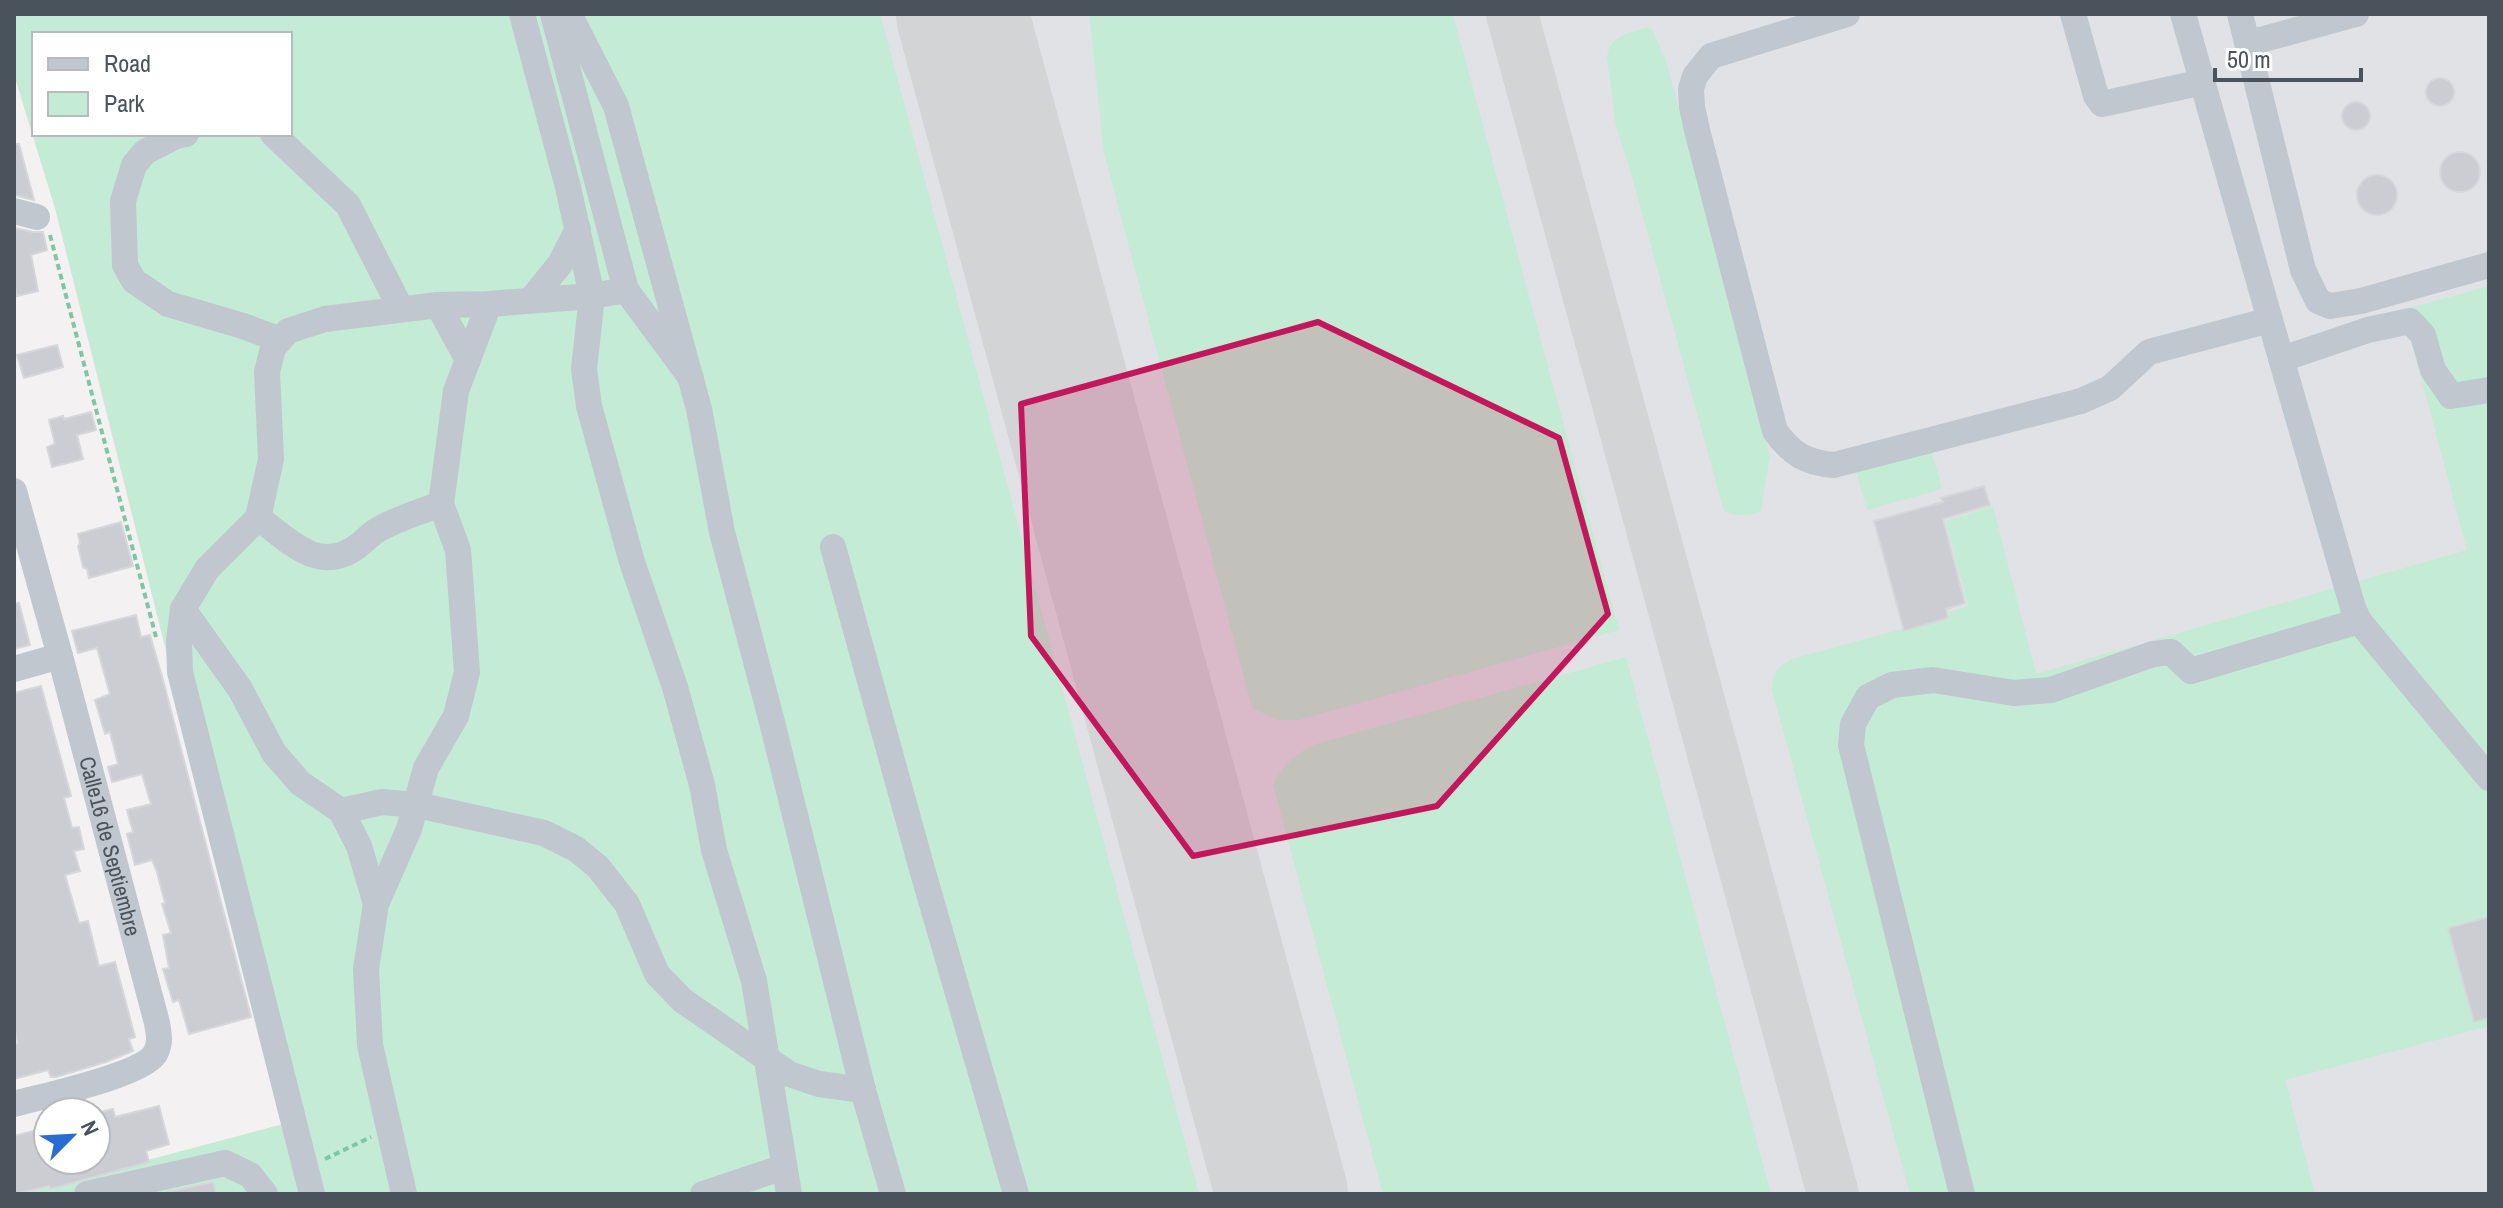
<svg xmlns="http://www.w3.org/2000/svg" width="2503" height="1208" font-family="'Archivo Narrow',sans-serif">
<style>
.airport{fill:#e0e2e5;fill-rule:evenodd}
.green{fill:#c4ebd5;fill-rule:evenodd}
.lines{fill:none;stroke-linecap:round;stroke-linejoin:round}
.taxiway{stroke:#d3d4d6;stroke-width:52}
.runway{stroke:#d3d4d6;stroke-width:132}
.building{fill:#cbcdd3;stroke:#d5d7db;stroke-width:2}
.path{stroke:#7fc6a7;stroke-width:4;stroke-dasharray:6 4;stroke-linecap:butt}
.minor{stroke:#c0c7ce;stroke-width:26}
.marked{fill:#c2185b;fill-opacity:0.2;stroke:#c2185b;stroke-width:6;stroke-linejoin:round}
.labels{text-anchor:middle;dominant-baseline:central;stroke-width:6;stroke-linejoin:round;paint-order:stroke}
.street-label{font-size:22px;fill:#4a535c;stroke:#fff}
</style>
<rect width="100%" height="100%" fill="#f3f1f1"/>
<path class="airport" d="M14,14H2489V1194H302L55,208L14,74ZM34,34H290V134H34Z"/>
<g class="green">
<path d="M14,14H880L1199,1194H20L283,1124L107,411L55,208L14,74ZM34,34H290V134H34Z"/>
<path d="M1089,14H1453L1619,630L1299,720H1278L1252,708L1104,153Z"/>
<path d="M1646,28L1652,29L1666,61L1770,456L1761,511C1749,515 1735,518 1724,511L1629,166L1616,126L1607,57C1610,36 1628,33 1646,28Z"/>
<path d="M2489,286V1026L2285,1080L2315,1194H1910L1772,690C1772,673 1777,667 1792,659L1950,616L1949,612L1968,606L1946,521L1993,506L2036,674L2467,550L2403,310Z"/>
<path d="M1931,450L1942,489L1867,510L1856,471Z"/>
<path d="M1626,657L1771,1194H1383L1273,785C1282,765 1296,753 1316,744Z"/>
</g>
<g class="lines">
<g class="taxiway">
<path d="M989,14C995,104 1016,190 1034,278"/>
<path d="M1512,14L1833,1194"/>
</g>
<path class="runway" d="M962,14L1282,1194"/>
</g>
<g class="building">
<circle cx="2440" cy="92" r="14"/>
<circle cx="2356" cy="116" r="14"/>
<path d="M14,144H19L34,200L14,195Z"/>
<circle cx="2460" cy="172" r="20"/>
<circle cx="2377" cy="195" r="20"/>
<path d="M14,228L33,232H43L47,250L31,255L38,291L17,296L14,282Z"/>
<path d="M57,345L63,367L24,378L17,355Z"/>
<path d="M91,412L96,430L77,435L83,459L52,467L47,447L55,444L49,420L63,416L64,419Z"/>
<path d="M1984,486L1990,505L1943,519L1965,603L1946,609L1948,618L1904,631L1874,521L1943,502L1941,498Z"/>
<path d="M121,522L133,566L89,578L87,569L83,567L78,546L80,543L78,534Z"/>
<path d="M19,603L30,645L14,649V604Z"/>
<path d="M136,615L141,637L150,635L163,680L251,1017L189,1034L179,1000L173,1002L163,969L169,968L163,935L171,933L162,904L165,903L157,872L152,860L135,865L127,834L133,832L127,810L151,804L142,774L112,782L108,767L118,764L110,732L105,734L95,700L110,694L97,648L78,653L72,631Z"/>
<path d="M41,686L71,796L64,798L72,828L79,827L84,849L74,851L80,871L65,875L79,923L88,921L99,966L115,962L135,1037L129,1039L133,1051L106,1062L56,1077H51L48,1070L14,1079V1044L18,1043L14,1027V693Z"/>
<path d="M2489,917V1018L2474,1022L2448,928Z"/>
<path d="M159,1106L169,1144L146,1151L149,1162L50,1189L49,1186L14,1194V1136L48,1127V1160H96V1113L113,1109L115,1117Z"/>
<path d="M213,1182L216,1194H168L167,1192Z"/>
</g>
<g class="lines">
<g class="path">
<path d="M50,235L156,637"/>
<path d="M325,1159L371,1137"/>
</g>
<g class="minor">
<path d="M522,14L568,187L592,296L584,369L589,406L632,562L675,687L702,785L714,850L754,981L789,1194"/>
<path d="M553,14L626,290"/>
<path d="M569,14L616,106L699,409L722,532L772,722L863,1090"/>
<path d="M1847,14L1711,56L1695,76L1691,89L1692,107L1697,130L1775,431C1791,454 1807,463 1834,465L2081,401L2110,388L2149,352L2270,320L2183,14"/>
<path d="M2073,14L2096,96L2102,104L2203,82"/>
<path d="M2240,14L2303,270L2318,301L2330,306L2361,301L2489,265"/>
<path d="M2249,43L2356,14"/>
<path d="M186,134L176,136L145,152L134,165L123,201L125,265L134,281L168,304L243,326L280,340"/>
<path d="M273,134L348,205L401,309"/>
<path d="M14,211L37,217"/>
<path d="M531,300L560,264L578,229"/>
<path d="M438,305L468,360"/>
<path d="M2270,320L2353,608L2359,621L2489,778"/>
<path d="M2282,359L2368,330L2410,321L2423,335L2433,370L2451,396L2489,390"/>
<path id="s1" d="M14,491L60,656L157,1023C159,1035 161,1043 155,1054C140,1076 43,1096 14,1104"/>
<path d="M258,518C287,538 315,572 352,550C361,545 368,536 376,531C395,519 420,512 441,504"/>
<path d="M833,547L922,869L1016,1194"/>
<path d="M183,609L179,640L180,672L312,1194"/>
<path d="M14,669L60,656"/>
<path d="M341,811L382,802L417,805L544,833L576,849L598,867L627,904L657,974L682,1000L789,1074L819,1084L863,1090L893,1194"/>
<path d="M376,904L359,846L341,811L300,783L274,753L240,689L183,609L207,569L258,518L271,459L267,372L273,348L288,331L325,319L438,305L489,304L592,296L626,290L691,378"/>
<path d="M87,1194L225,1163L250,1175L265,1194"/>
<path d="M404,1194L370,1045L366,969L376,904L409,829L426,768L456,716L467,672L458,550L441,504L456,391L489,304"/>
<path d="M703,1194L784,1167"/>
<path d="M1962,1194L1851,745L1853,724L1868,697L1892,685L1933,680L2014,693L2051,690L2153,654L2171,652L2191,671L2359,621"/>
</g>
</g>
<path class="marked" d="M1318,322L1559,438L1608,614L1437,806L1193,856L1031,636L1021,404Z"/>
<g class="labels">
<g class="street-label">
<text stroke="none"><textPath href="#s1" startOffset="368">Calle16 de Septiembre</textPath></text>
</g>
</g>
<rect width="2503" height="1208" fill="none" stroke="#4a535c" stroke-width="32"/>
<rect x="32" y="32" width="260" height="104" fill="#ffffff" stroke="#b7babe" stroke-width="2"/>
<rect x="48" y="58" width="40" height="12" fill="#c0c7ce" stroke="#b7babe" stroke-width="2"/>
<text x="104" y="72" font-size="24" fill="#4a535c">Road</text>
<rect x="48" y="92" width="40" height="24" fill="#c4ebd5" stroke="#b7babe" stroke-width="2"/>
<text x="104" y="112" font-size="24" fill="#4a535c">Park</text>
<g transform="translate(72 1136) rotate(66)"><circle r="38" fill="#ffffff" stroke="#b7babe" stroke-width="2"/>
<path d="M0-6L14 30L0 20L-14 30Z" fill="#2b6cd2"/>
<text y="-12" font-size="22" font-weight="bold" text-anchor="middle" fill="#4a535c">N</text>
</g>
<path d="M2215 68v12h146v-12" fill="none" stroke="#4a535c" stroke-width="4"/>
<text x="2227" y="68" font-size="24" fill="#4a535c" stroke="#ffffff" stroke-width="6" paint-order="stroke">50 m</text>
</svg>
